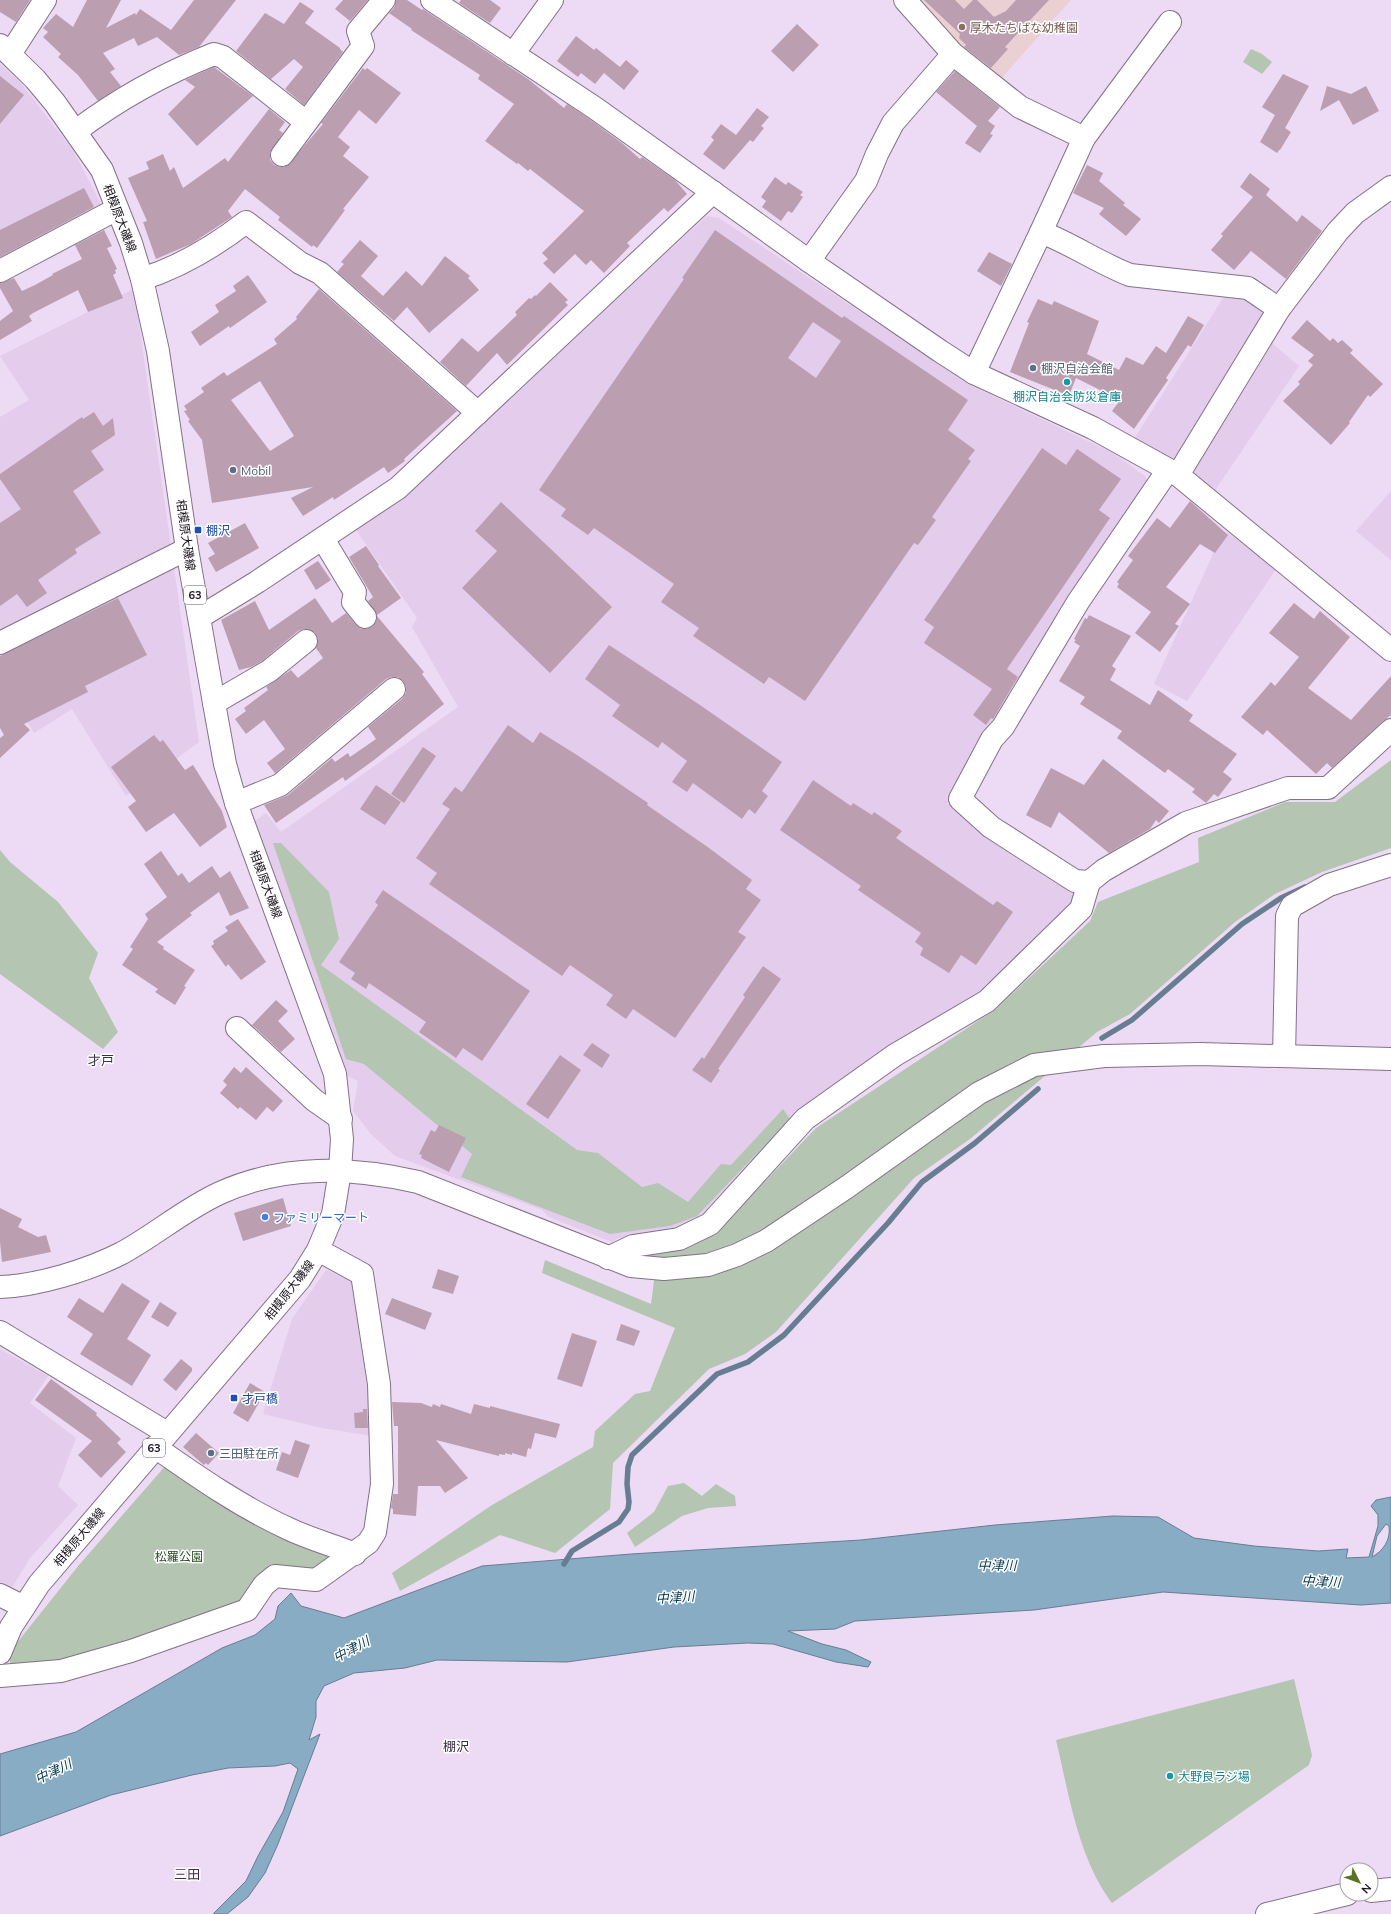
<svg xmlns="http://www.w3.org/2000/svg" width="1391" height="1914" font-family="Mulish,'Noto Sans JP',sans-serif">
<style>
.built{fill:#e4ccec}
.education{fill:#ead0d3}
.green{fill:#b4c5b1}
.water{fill:#87acc4;stroke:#677e92;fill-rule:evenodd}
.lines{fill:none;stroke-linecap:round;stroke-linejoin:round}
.stream{stroke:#677e92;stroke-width:5.5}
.building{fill:#bb9fb0;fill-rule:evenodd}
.minor-casing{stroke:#827188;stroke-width:24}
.tertiary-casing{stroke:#827188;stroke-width:24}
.primary-casing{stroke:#827188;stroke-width:24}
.minor{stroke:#fff;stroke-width:22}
.tertiary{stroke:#fff;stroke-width:22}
.primary{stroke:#fff;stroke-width:22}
.education-dot{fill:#8d6e63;stroke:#fff;stroke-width:1.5}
.service-dot{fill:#5c6f8a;stroke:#fff;stroke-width:1.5}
.culture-dot{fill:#0f9aa8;stroke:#fff;stroke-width:1.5}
.transit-dot{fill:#1a4fb4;stroke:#fff;stroke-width:1.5}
.shop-dot{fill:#3f7fe0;stroke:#fff;stroke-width:1.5}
.labels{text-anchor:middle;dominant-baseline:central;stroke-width:3;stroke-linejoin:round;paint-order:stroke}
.shield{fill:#fff;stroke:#5f5a61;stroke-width:1}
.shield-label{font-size:11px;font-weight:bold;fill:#1b141d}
.education-label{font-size:12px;fill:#785e54;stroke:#fff;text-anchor:start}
.street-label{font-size:12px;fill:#1b141d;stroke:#fff}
.service-label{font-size:12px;fill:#4e5e75;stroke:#fff;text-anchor:start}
.culture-label{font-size:12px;fill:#0d838f;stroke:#fff}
.transit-label{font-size:12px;fill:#164399;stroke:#fff;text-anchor:start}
.shop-label{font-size:12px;fill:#366cbe;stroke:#fff;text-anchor:start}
.park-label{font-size:12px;fill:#264c20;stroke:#fff}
.neighbourhood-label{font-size:13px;fill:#3d2e43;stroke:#fff}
.water-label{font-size:13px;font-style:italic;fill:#043750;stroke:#fff}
</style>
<rect width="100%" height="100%" fill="#eddaf4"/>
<g class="built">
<path d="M0,64L21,83L74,152L105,212L0,265Z"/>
<path d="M707,216L719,218L974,387L1113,453L1146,477L1148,487L950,800L1078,889L1074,910L985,993L804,1116L704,1221L678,1234L618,1238L612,1242L549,1217L542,1210L395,1156L371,1134L353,1111L358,1081L343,1074L255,821L266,813L281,832L458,707L412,627L417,618L354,527L397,499Z"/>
<path d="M134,289L199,742L126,796L72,709L34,733L0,676V417L29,400L0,356Z"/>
<path d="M1227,292L1247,294L1268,309L1177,463L1134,439Z"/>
<path d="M1266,338L1299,366L1214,492L1192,475L1190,464Z"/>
<path d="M1391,491V560L1356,531Z"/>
<path d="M1227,532L1276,569L1187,701L1154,684L1218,543Z"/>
<path d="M326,1270L353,1281L357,1286L372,1436L322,1428L263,1414L292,1319Z"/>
<path d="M0,1349L48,1376L30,1403L76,1438L58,1486L78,1505L30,1558L10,1591L0,1587Z"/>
</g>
<path class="education" d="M912,0H1071L998,82Z"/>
<g class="green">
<path d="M1251,49L1262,54L1272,62L1262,74L1243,62Z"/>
<path d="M1391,760V848L1322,872L1275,894L1235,922L1130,1014L1097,1032L970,1139L914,1178L776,1332L745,1354L709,1369L613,1463L610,1509L555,1553L500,1535L400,1591L392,1573L492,1505L593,1447L595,1431L635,1394L650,1391L675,1328L542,1273L545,1260L651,1304L657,1258H644L641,1251L676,1250L715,1234L816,1128L996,1009L1090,921L1098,902L1199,862L1198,838L1285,802H1335Z"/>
<path d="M273,843H281L329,892L339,939L321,965L577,1150L598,1153L642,1187L658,1183L688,1202L721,1164L731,1165L783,1109L790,1119L697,1216L670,1226L610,1234L461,1177L472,1154L364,1064L346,1059Z"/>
<path d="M0,850L10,862L58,902L98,953L89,978L118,1032L103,1049L0,974Z"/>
<path d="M167,1464L337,1553L314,1577L274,1571L241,1608L62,1667L10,1666V1657L16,1644L79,1565Z"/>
<path d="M684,1483L702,1496L716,1484L735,1496L736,1506L708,1508L682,1516L635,1547L627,1533L654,1512L668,1486Z"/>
<path d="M1294,1679L1312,1755L1309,1765L1112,1903C1078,1858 1069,1794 1056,1740Z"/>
</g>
<path class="water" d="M1391,1497V1603L1361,1605L1163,1592L1034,1610L855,1621L835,1629L788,1631L822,1644L846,1650L871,1662L868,1667L836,1662L773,1644L748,1643L674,1647L567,1662L437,1660L405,1668L354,1673L324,1686L316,1701V1717L309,1740L320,1734L278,1844L265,1873L248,1897L227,1914H213L246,1881L258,1856L283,1812L298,1769L290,1763L275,1766L228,1768L192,1775L111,1795L0,1836V1754L76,1732L222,1648L255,1635L275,1619L278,1606L291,1593L301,1606L344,1618L482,1566L631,1554L861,1540L995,1525L1113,1516L1158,1517L1194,1538L1254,1546L1318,1551L1348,1549L1346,1558L1369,1557L1378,1526V1515L1371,1506L1376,1500ZM1386,1524L1389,1526C1391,1540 1383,1551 1372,1557L1377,1536Z"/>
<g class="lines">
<g class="stream">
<path d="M1102,1038L1132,1020L1242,924L1281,898L1305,887"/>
<path d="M564,1564L572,1551L619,1522L628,1509L629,1502L627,1484L628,1467L632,1455L717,1374L748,1362L784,1335L888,1223L922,1182L975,1143L1038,1089"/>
</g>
</g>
<g class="building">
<path d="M0,0H30L16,22L0,12Z"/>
<path d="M87,0H121L106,28L135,13L136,15L140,9L171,30L194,0H236L199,47L179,55L157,37L138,46L134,38L103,53L115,69L110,72L121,86L98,101L78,75L58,57L61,54L43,37L48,32L43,28L56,14L73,27Z"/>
<path d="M343,0H368L350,21L335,9Z"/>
<path d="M396,0H407L422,10L423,9L528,79L564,108L567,104L588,118L622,143L640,159L642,157L675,180L687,194L668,212L664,208L627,243L630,246L604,273L591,260L586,265L575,254L554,274L543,263L548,259L542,253L584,211L530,169L528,171L518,163L517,164L485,141L514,104L478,79L480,75L411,30L412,29L389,13L394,8Z"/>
<path d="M461,0H490L501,8L490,23L459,3Z"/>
<path d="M924,0H955L964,9L973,0H977L994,17L1006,11L1016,0H1049L1005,47L1008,49L991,68L964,47L966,45L959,38L960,34Z"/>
<path d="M300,2L314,11L305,23L340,48V49L343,52L304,105L285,89L303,67L294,59L271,79L236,51L265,13L284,24Z"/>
<path d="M797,24L819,45L793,72L771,51Z"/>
<path d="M576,36L594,50L596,48L620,67L626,60L639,71L624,90L604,73L595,84L581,73L578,77L557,61Z"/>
<path d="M214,67L253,96L197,146L168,114L195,87L185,80Z"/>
<path d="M363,68L365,70L367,68L401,93L376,124L359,110L338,137L350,147L343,156L369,177L343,209L345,210L317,248L313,245L312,247L278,220L280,217L245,189L228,211L232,217L191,244L156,259L143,222L147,221L128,178L149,169L146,162L163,154L170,171L174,167L183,188L225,158L228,162L269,109L285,122L279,130L283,133L270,153V160L274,165L280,167L287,166L323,124L321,123Z"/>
<path d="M955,71L1000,107L988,121L995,126L990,134L993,135L980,153L965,143L977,126L936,92Z"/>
<path d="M1283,74L1309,86L1285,128L1291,132L1280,150H1279L1277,153L1260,142L1275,115L1262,107Z"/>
<path d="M0,76L24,95L0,124Z"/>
<path d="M1327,86L1351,94L1366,86L1379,111L1353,125L1339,100L1320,111Z"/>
<path d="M757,108L769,117L761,126L764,128L753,142L750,140L724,170L703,154L714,140L711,137L721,124L736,135Z"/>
<path d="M1087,165L1103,173L1099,181L1125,203L1123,205L1141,219L1126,236L1099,214L1104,208L1073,193Z"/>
<path d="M1250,173L1270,189L1266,195L1297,222L1302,215L1322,231L1286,279L1251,251L1234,270L1211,250L1223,236L1221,234L1253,197L1240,187Z"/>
<path d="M775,177L786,185L788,182L803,192L800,195L803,197L792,213L788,211L781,221L762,207L766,201L761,197Z"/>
<path d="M84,188L94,207L0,257V230Z"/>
<path d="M104,230L112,246L107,248L117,269L115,270L116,273L113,275L123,298L88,312L78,290L33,313L29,316L32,321L0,340V321L13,311L0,288V283L14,278L22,291L35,285L53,275L52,274L82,259L75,245Z"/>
<path d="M715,230L842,318L844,316L968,400L948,430L975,450L968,459L971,461L932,517L936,520L918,545L914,543L805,701L769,677L764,684L693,636L699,628L661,602L674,584L594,528L588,535L561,516L566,509L539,490L684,279L682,278ZM813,322L841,341L816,378L788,358Z"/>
<path d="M360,240L378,256L361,276L383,296L406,271L422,286L445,256L470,276L468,278L479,290L429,333L407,307L394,321L337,272L344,264L341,262Z"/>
<path d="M989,252L1012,264L1001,286L977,271Z"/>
<path d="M248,275L267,302L230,328L229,326L200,346L191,332L219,312L215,305L236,291L233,286Z"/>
<path d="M550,282L568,300L565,302L568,305L507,365L497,353L466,386L440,362L462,338L478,352L517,315L515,312L529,298L531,299L535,295L536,296Z"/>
<path d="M319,289L457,411L404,459L405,461L388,473L384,467L334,500L333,497L303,516L291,498L313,487L212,503L202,440L188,421L190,420L184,411L187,410L184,406L204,392L201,388L224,372L227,376L277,344L274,339L297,319L296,317ZM260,381L294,436L270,451L231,400Z"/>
<path d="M1038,299L1052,305L1054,301L1099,321L1087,354L1119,370L1126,357L1143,365L1156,346L1166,353L1188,316L1204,325L1191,347L1188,345L1166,378L1168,380L1134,429L1112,411L1118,403L1102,395L1104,392L1076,378L1070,393L1068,392L1067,395L1010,372L1029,323L1027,322Z"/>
<path d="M1307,320L1330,341L1333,338L1338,343L1342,340L1353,350L1350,353L1383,384L1370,397L1368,395L1349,422L1350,423L1331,445L1283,401L1300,384L1298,382L1313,365L1308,361L1314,355L1291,338Z"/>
<path d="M94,412L103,426L113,418L115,435L91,451L104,470L73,491L101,533L75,549L77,553L38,580L47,593L27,607L17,594L0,606V523L21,509L0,479V474L82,417L83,419Z"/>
<path d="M1042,448L1066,465L1077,449L1121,479L1099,510L1110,518L1007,669L1018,677L993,719L991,718L986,725L973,715L992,689L924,643L934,627L924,620Z"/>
<path d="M1190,501L1228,535L1215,553L1200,544L1166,587L1190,604L1175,624L1179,626L1160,652L1135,633L1151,612L1117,587L1119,584L1117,582L1133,560L1128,556L1157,518L1170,528Z"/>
<path d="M501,502L612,607L550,673L462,588L497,551L475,531Z"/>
<path d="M245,523L259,548L216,572L208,558L215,554L208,543Z"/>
<path d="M366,546L379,565L378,566L401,598L377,615L368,601L373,597L349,557Z"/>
<path d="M318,561L331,580L316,590L304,570Z"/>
<path d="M118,598L147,655L85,686L88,692L24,724L30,730L0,758V738L4,735L0,728V656Z"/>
<path d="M315,598L332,623L346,613L356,625L361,629H366L373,626L376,622L377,616L424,672L422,674L444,704L374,760L345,781L343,777L276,823L264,805L288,795L332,758L335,762L348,753L350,757L376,739L368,727L402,699L406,693V686L403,681L398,677H391L386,679L275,773L267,763L285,749L264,720L246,734L235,719L246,711L244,708L268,690L266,687L291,670L298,678L323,658L316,648L318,639L315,633L311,630L304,629L298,631L262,661L251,667L239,670L221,620L255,601L269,630Z"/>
<path d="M1294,603L1314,619L1320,611L1350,637L1308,688L1351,720L1391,676V715L1383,721L1332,768L1327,763L1316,774L1267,730L1263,735L1241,717L1271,682L1275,686L1299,657L1269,633Z"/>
<path d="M1089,615L1131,636L1112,666L1116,669L1110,680L1150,705L1158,690L1193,715L1189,721L1237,754L1223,772L1232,779L1218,797L1214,794L1206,803L1192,792L1195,789L1168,769L1165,773L1117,738L1122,731L1080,704L1085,697L1059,681L1080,646L1074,642L1076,640L1074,639L1085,618L1087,619Z"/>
<path d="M609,645L700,705L782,762L762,791L768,796L755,814L749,809L742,819L693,783L687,792L672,782L687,761L662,742L658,748L612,716L620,705L585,679Z"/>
<path d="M508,725L533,743L540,732L577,755L648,803L647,805L709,848L752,880L746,889L761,900L738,932L746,937L675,1038L633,1009L626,1019L606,1005L613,995L570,965L562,976L429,884L437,873L416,858L450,809L442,804L455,787L462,792Z"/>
<path d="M154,735L160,742L163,740L185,770L193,765L222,811L227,827L200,847L174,813L146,832L128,807L136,801L111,767Z"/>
<path d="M423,747L436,756L404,803L391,794Z"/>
<path d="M1103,759L1169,811L1159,823L1156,820L1150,829L1109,853L1059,812L1051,828L1026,815L1051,768L1084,785Z"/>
<path d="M813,780L851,806L853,803L872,815L874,812L902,831L896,838L993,905L997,901L1013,912L976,965L961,955L949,973L920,955L923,948L915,942L921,933L858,890L861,886L780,830Z"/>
<path d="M376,785L401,802L385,825L360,809Z"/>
<path d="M161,851L178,876L182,873L189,883L212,866L220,878L230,871L249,908L230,916L219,892L190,913L192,915L157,942L164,947L163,949L195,970L184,986L186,987L175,1005L155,992L158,989L122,965L133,949L130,947L148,919L145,914L167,897L144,864Z"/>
<path d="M383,890L530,991L482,1061L463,1048L456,1058L419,1032L426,1022L369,983L366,989L351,979L355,973L339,962L378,905L375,902Z"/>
<path d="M238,919L266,962L241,980L228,964L226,967L211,946L214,944L213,941L228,931L225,927Z"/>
<path d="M763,966L781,979L718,1069L720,1070L711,1083L692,1070L702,1057L704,1059L745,997L743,995Z"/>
<path d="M276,1000L288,1011L278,1021L295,1039L281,1052L252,1025Z"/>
<path d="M592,1043L610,1055L602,1068L583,1055Z"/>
<path d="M560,1055L581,1070L548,1119L526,1104Z"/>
<path d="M234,1067L241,1073L246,1067L283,1101L273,1112L267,1107L256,1120L240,1107L238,1109L220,1093L227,1085L223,1081Z"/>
<path d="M439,1125L466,1138L449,1172L421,1158L422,1155L419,1154L431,1130L435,1132Z"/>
<path d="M283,1198L291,1226L243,1241L234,1213Z"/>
<path d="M0,1208L22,1219L18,1227L38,1237L46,1235L51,1252L2,1262L0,1242Z"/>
<path d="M438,1269L459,1276L453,1294L432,1288Z"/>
<path d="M122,1283L150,1301L127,1339L151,1355L132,1386L80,1354L93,1334L67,1317L79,1298L103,1313Z"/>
<path d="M392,1298L432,1313L425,1330L385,1314Z"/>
<path d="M160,1302L177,1313L168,1327L151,1317Z"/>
<path d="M621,1324L640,1331L634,1346L616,1340Z"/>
<path d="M572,1333L597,1341L582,1387L557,1379Z"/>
<path d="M181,1359L192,1368V1371L176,1391L163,1380Z"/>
<path d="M51,1379L97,1413L96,1415L121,1439L117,1443L126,1452L101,1478L78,1455L92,1441L35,1400Z"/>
<path d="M250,1383L265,1392L248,1422L233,1413Z"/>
<path d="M392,1402L421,1403L432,1407L433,1404L440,1407L441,1404L471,1414L474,1404L490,1408V1406L560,1424L556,1438L535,1433L531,1449L528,1448L526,1457L512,1453V1455L505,1453V1455L499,1454V1456L436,1440L468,1478L445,1493L440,1486H418L416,1516L393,1514V1509L391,1508L393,1494H398V1426H394Z"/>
<path d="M363,1409H367L368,1428H355L354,1413L363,1412Z"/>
<path d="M196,1433L219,1453L208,1465L206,1463L204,1465L183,1447Z"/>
<path d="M295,1440L310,1445L298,1478L276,1470L282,1452L290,1455Z"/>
</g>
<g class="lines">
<g class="minor-casing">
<g id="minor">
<path d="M432,0L595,108L809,261L940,351L974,373L1093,428L1178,475L1391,650"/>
<path d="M905,0L953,54L1020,107L1084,138"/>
<path d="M10,54L45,0"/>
<path d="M513,54L552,0"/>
<path d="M76,131C117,100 166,73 214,54L223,57L306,122"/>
<path d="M282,155L363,46L358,31L384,0"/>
<path d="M1041,232C1072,244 1099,263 1130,275L1248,288L1279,309"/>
<path d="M809,261L866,181L877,154L893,123L953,54"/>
<path d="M0,271L117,209"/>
<path d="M142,279C180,267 215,246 246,222L300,263L320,273L478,413"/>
<path d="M974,373L1041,232L1084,138L1170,22"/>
<path d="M1168,470L1078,602L1003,727L992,739L960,799L991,827L1075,881L1089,882L1104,870L1186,823L1288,788H1328L1391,730"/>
<path d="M1178,475L1279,309L1338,231L1355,213L1391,187"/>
<path d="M323,539L355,592L353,602L365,617"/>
<path d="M0,643L187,549"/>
<path d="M214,703L269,671L306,641"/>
<path d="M236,803L280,785L394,689"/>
<path d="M237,1028L314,1100L341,1119"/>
<path d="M1284,1056L1287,916L1292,906L1329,885L1391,865"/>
<path d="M608,1258L633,1246L679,1239L710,1224L805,1119L895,1055L987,1001L1081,909L1089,882"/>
<path d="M0,1332L167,1433"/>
<path d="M155,1447C198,1477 241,1507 289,1529C310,1539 333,1545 355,1554"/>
<path d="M0,1595L24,1607"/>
<path d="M0,1676L61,1671L131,1651L247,1610L264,1585L275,1576L316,1580L368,1543L375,1532L382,1484L379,1384L362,1274L318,1250"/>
</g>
</g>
<g class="tertiary-casing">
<g id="tertiary">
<path d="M200,617L257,582L398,488L713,192"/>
<path d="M0,1287C37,1286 89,1270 122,1253C155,1235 185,1209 220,1193C284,1164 351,1167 418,1182L631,1266L664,1269L708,1265L737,1255L766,1241L847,1187L979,1093L1034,1065L1104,1056L1200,1054L1391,1059"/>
</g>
</g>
<g class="primary-casing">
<g id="primary">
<path d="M0,45L35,79L55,103L102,170L131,243L142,279L158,351L187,549L214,703L225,764L236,803L335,1074L342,1139L340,1171L333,1214L318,1250L300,1279L39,1584L11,1627L0,1653"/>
<path d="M1371,1891L1391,1889"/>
<path d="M1267,1914L1347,1894"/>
</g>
</g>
<use href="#minor" class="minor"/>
<use href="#tertiary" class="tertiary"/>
<use href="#primary" class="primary"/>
</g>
<circle class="education-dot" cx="962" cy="27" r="4"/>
<g class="service-dot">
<circle cx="1033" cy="368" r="4"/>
<circle cx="233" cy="470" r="4"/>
<circle cx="211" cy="1453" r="4"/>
</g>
<g class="culture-dot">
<circle cx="1067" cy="382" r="4"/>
<circle cx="1170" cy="1776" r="4"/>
</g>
<g class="transit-dot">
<rect x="194" y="526" width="8" height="8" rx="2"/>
<rect x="230" y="1394" width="8" height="8" rx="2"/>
</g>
<circle class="shop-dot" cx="265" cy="1217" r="4"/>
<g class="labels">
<g class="shield">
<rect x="184" y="586" width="22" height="18" rx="3"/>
<rect x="143" y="1439" width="22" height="18" rx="3"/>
</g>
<g class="shield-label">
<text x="195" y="595">63</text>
<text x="154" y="1448">63</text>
</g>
<g class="education-label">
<text x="970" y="27">厚木たちばな幼稚園</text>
</g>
<g class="street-label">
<text transform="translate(120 218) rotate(69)">相模原大磯線</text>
<text transform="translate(186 535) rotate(82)">相模原大磯線</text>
<text transform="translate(266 884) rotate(70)">相模原大磯線</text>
<text transform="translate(289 1290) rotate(-52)">相模原大磯線</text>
<text transform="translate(79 1537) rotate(-50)">相模原大磯線</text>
</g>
<g class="service-label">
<text x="1041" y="368">棚沢自治会館</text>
<text x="241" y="470">Mobil</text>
<text x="219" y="1453">三田駐在所</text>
</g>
<g class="culture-label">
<text x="1067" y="396">棚沢自治会防災倉庫</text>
<text x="1178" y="1776" text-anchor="start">大野良ラジ場</text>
</g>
<g class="transit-label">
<text x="206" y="530">棚沢</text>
<text x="242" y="1398">才戸橋</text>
</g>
<g class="shop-label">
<text x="273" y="1217">ファミリーマート</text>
</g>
<g class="park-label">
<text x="179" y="1556">松羅公園</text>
</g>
<g class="neighbourhood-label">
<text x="101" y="1060">才戸</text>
<text x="456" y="1746">棚沢</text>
<text x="187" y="1874">三田</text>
</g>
<g class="water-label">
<text x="997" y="1565">中津川</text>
<text transform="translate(1321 1581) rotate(3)">中津川</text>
<text transform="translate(675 1597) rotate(-4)">中津川</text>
<text transform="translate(351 1649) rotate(-28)">中津川</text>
<text transform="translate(53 1771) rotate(-26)">中津川</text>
</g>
</g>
<g transform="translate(1359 1882) rotate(132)"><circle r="19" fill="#ffffff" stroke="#a4a1a5"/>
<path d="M0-3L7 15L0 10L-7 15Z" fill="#5d7324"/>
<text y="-6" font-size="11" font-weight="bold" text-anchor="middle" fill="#1b141d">N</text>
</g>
</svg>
